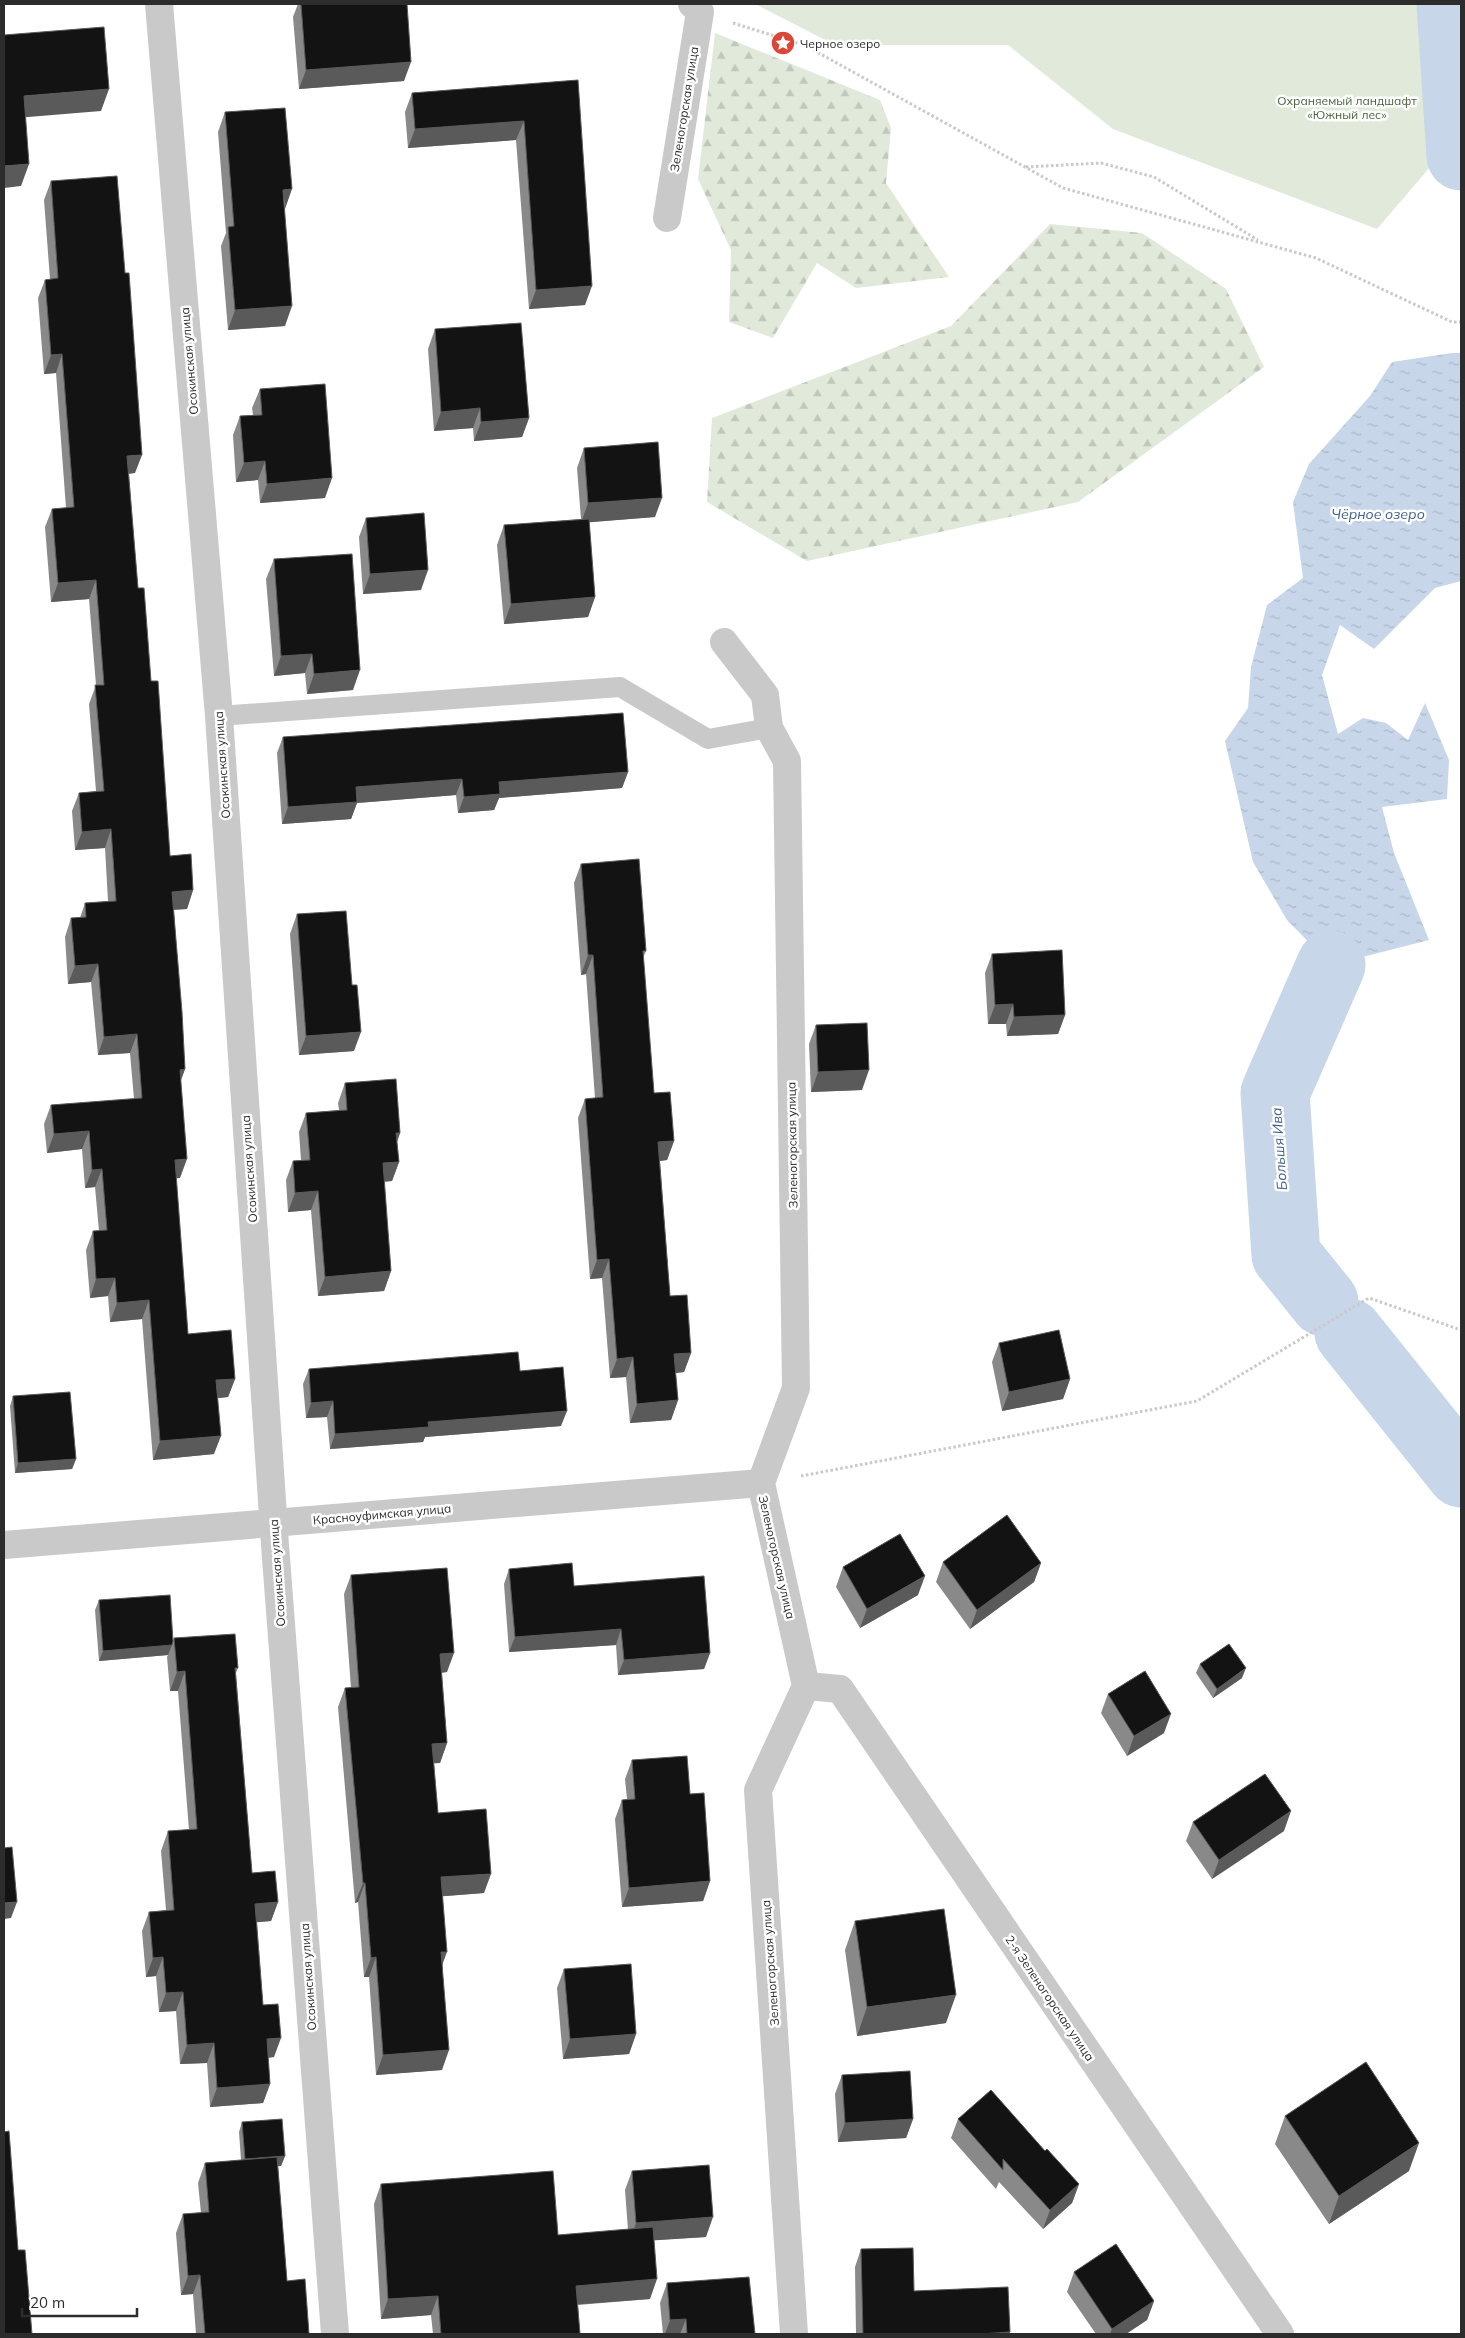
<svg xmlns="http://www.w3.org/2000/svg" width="1465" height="2338" font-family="Mulish,sans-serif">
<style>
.forest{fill:url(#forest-firs)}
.green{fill:#e0e9da}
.water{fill:url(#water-ripples)}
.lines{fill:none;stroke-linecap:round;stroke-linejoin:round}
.river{stroke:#c7d6e9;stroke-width:69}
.path{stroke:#c9c9c9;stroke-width:3;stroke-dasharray:2.5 2.5;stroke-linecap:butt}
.lane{stroke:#c9c9c9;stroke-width:20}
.street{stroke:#c9c9c9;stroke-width:28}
.wall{fill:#898989}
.shaded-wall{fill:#5a5a5a}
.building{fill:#131313;stroke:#5a5a5a}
.labels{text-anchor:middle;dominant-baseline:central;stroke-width:5;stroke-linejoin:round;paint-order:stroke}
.poi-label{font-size:12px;fill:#2c2c2c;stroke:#fff;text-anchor:start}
.park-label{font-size:12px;fill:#49653c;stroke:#fff}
.street-label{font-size:12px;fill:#2c2c2c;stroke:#fff}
.water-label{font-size:14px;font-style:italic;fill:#3f608a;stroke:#fff}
</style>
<defs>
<pattern id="forest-firs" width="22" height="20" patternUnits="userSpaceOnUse" patternTransform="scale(1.25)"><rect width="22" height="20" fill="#e0e9da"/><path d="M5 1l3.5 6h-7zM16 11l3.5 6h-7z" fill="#c0c8bb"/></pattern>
<pattern id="water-ripples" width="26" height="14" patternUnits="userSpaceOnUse" patternTransform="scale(1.25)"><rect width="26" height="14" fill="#c7d6e9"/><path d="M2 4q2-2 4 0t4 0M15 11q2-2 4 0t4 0" fill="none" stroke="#abb8c8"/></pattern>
</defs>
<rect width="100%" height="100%" fill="#fff"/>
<g class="forest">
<path d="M715,33L880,100L891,128L886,183L949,277L856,288L817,263L773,338L729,322L731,250L698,179Z"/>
<path d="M1050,224L1142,233L1226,289L1264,367L1078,502L807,561L707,502L712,418L951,326Z"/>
</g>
<path class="green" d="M755,4H1461V131L1377,229L1113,129L1008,45H835Z"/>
<path class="water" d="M1452,353H1461V581L1435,588L1374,649L1340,625L1322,675L1338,734L1363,718L1386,723L1408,740L1425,703L1449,760L1447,799L1382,807L1394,853L1429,940L1331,965L1287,920L1253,862L1225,741L1248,708L1251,667L1267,605L1303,578L1293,502L1309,464L1370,396L1392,362Z"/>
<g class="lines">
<g class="river">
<path d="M1451,4L1461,156"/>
<path d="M1324,1302L1286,1255L1275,1093L1331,965"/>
<path d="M1349,1333L1461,1473"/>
</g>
<g class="path">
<path d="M733,23L806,46L1063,188L1316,258L1452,322H1461"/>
<path d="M1026,167L1101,163L1154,177L1258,240"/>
<path d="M801,1476L1197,1401L1369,1298L1461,1330"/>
</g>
<path class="lane" d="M219,716L620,687L708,739L769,728"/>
<g class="street">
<path d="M159,4L219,716L275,1545L335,2334"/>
<path d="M667,218L700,12L692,4"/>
<path d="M724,642L765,695L769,728L787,761L796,1388L761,1483L806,1686L758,1790L794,2334"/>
<path d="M4,1545L761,1483"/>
<path d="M806,1686L840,1689L1280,2334"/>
</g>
</g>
<g class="wall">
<path d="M298,4H407L404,81L299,89L293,17Z"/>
<path d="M578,80L585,305L529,309L516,140L408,148L405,112L412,93Z"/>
<path d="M225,112L284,209L285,326L228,330L221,246L226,233L218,132Z"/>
<path d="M51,181L135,473L129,474L138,588L151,681L170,856L193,890L187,909L174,910L185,1069L181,1080L180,1178H176L188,1334L235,1379L228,1397L218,1398L214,1454L153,1460L142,1319L110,1322L108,1296L90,1298L86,1250L93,1231H99L95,1187L85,1188L82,1149L47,1153L44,1124L51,1105L134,1099L130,1053L98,1055L91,982L68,984L65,937L71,918H80L85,903L108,901L105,848L75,850L72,811L79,793L96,791L89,704L96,685L89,599L51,602L45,527L52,509L66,508L56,373L44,374L38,298L45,280L50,279L44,200Z"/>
<path d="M435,329L529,418L522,437L474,441L473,428L434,431L428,349Z"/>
<path d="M260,389L325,498L260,503L258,480L236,482L233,435L240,416L253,415L252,408Z"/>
<path d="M584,448L655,517L589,522L595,597L588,617L504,624L497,545L504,525L581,519L577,468Z"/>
<path d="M366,518L421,590L363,594L359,537Z"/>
<path d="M274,559L353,690L307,694L305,673L274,676L266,579Z"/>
<path d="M283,737L628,772L622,788L499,798L494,810L458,813L456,795L357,803L351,819L282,824L277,753Z"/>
<path d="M581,864L646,951L643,958L654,1093L674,1141L667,1160L660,1161L670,1296L691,1353L684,1372L675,1373L678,1400L671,1420L630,1423L626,1377L610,1378L602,1278L590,1279L578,1118L585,1099L595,1098L586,974L581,975L574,883Z"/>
<path d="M297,914L354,1051L299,1055L290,934Z"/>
<path d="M992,954L1065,1015L1058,1034L1007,1036L1006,1024H988L985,973Z"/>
<path d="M816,1025L862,1090L811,1092L809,1044Z"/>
<path d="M345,1083L400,1133L397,1142L399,1162L392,1181L384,1182L391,1271L384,1291L318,1296L311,1210L288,1212L286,1180L293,1161L301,1160L299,1132L306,1113L339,1110L338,1103Z"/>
<path d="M999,1343L1070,1379L1063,1399L1002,1411L992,1362Z"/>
<path d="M309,1369L520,1371L561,1426L425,1437L423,1442L330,1449L327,1417L306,1418L303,1384Z"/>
<path d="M13,1396L76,1459L72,1469L15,1473L10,1406Z"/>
<path d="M943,1562L1041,1563L1034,1582L970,1629L936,1582Z"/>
<path d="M843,1567L918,1595L860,1628L836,1587Z"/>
<path d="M509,1569L710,1653L704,1669L618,1675L616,1645L509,1652L504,1584Z"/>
<path d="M351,1575L447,1672L442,1673L447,1743L440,1763H434L438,1813L484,1893L443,1896L442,2070L376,2075L369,1977H364L358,1902L355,1903L338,1707L345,1688H351L344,1594Z"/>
<path d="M99,1600L173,1641L174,1638L238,1668L236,1673L252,1873L278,1902L271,1921L257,1922L263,2005L274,2057L268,2058L270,2084L263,2103L210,2107L207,2063L180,2064L176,2011L159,2012L156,1976L146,1977L142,1931L149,1912L166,1910L161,1851L168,1831L189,1830L178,1691H170L167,1657L168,1655L99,1661L95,1610Z"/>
<path d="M1200,1664L1242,1678L1213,1698L1196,1673Z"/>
<path d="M1108,1694L1164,1733L1127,1756L1101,1713Z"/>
<path d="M632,1760L710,1881L703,1901L622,1907L615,1819L622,1800L627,1799L625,1779Z"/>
<path d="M1193,1822L1284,1831L1212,1879L1186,1841Z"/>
<path d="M855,1921L946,2023L857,2036L845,1950Z"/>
<path d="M564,1969L636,2034L629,2054L563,2059L557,1988Z"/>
<path d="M842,2075L913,2119L906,2138L838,2142L835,2094Z"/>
<path d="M1285,2116L1409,2171L1329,2224L1275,2144Z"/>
<path d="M958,2119L1079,2184L1072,2203L1043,2229L999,2182L996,2189L951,2138Z"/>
<path d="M242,2122L285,2156L281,2166H278L287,2281L309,2334H196L193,2294L181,2295L176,2233L183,2214L201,2213L198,2183L205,2163L241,2160L239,2132Z"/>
<path d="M632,2171L706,2237L654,2240L650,2299L578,2305L580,2334H433L431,2315L381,2319L374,2204L381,2184L558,2235L628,2230L625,2190Z"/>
<path d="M861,2249L914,2291L1009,2334H856L855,2267Z"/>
<path d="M1074,2272L1154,2301L1147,2320L1126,2334H1096L1067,2292Z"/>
<path d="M667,2283L755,2334H663L660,2303Z"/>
</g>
<g class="shaded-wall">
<path d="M411,62L404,81L299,89L306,70Z"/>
<path d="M109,89L101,111L16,118L24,96Z"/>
<path d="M524,121L516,140L408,148L415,129Z"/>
<path d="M29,164L21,186L4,188V166Z"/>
<path d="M292,189L285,209L283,190Z"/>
<path d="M592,286L585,305L529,309L536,290Z"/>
<path d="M292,306L285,326L228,330L235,310Z"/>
<path d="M62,354L56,373L44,374L51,355Z"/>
<path d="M480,408L473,428L434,431L441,412Z"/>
<path d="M529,418L522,437L474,441L481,422Z"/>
<path d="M142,455L135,473L121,474L127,456Z"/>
<path d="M265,461L258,480L236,482L244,463Z"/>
<path d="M332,478L325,498L260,503L267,484Z"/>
<path d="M662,498L655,517L581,523L588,503Z"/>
<path d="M428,570L421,590L363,594L370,574Z"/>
<path d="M96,580L89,599L51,602L58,583Z"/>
<path d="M595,597L588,617L504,624L511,604Z"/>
<path d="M312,654L305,673L274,676L281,656Z"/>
<path d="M360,670L353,690L307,694L314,674Z"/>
<path d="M628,772L622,788L499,798L494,810L458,813L464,797L499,782Z"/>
<path d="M462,779L456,795L357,803L351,819L282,824L288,807L356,787Z"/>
<path d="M111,829L105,848L75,850L82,832Z"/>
<path d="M193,890L187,909L165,910L172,892Z"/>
<path d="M588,955H593L586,974L581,975Z"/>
<path d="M98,964L91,982L68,984L75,966Z"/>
<path d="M1013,1004L1006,1024H988L995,1005Z"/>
<path d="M1065,1015L1058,1034L1007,1036L1014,1017Z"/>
<path d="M361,1032L354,1051L299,1055L306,1036Z"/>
<path d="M137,1034L130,1053L98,1055L104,1037Z"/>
<path d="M185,1069L178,1088L180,1070Z"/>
<path d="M869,1070L862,1090L811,1092L818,1072Z"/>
<path d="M89,1131L82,1149L47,1153L54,1134Z"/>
<path d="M396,1133H400L393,1153Z"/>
<path d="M674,1141L667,1160L651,1162L658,1142Z"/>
<path d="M187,1159L180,1178L168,1179L175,1160Z"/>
<path d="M399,1162L392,1181L376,1182L383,1163Z"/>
<path d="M102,1169L95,1187L85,1188L92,1170Z"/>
<path d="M318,1191L311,1210L288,1212L295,1193Z"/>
<path d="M609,1259L602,1278L590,1279L597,1260Z"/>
<path d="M391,1271L384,1291L318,1296L325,1277Z"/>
<path d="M115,1278L108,1296L90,1298L96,1279Z"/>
<path d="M149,1300L142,1319L110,1322L117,1303Z"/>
<path d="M691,1353L684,1372L667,1374L674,1354Z"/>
<path d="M633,1357L626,1377L610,1378L617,1359Z"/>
<path d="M235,1379L228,1397L210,1399L216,1380Z"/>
<path d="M1070,1379L1063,1399L1002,1411L1009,1392Z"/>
<path d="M678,1400L671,1420L630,1423L637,1404Z"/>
<path d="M333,1401L327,1417L306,1418L311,1403Z"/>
<path d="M567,1411L561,1426L425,1437L423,1442L330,1449L335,1434L428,1422Z"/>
<path d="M221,1436L214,1454L153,1460L160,1441Z"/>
<path d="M76,1459L72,1469L15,1473L18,1463Z"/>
<path d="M1041,1563L1034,1582L970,1629L977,1610Z"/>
<path d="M925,1576L918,1595L860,1628L867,1609Z"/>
<path d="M621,1629L616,1645L509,1652L515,1637Z"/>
<path d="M172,1645L168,1655L99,1661L103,1651Z"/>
<path d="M454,1653L447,1672L433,1673L440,1654Z"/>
<path d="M710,1653L704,1669L618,1675L624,1660Z"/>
<path d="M1246,1668L1242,1678L1213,1698L1217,1689Z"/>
<path d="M185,1671L178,1691H170L177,1672Z"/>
<path d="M1171,1714L1164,1733L1127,1756L1134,1736Z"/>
<path d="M447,1743L440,1763L425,1764L432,1744Z"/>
<path d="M1291,1811L1284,1831L1212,1879L1219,1860Z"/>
<path d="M491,1874L484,1893L434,1897L441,1877Z"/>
<path d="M710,1881L703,1901L622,1907L629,1888Z"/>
<path d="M363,1883H365L358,1902L355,1903Z"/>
<path d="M17,1902L11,1918L4,1919V1903Z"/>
<path d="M278,1902L271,1921L248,1923L255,1904Z"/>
<path d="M441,1952H447L440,1971Z"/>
<path d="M163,1957L156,1976L146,1977L153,1958Z"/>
<path d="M376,1957L369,1977H364L371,1958Z"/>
<path d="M183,1992L176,2011L159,2012L166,1993Z"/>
<path d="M956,1995L946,2023L857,2036L867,2007Z"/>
<path d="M636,2034L629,2054L563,2059L570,2039Z"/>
<path d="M281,2038L274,2057L260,2058L267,2039Z"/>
<path d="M214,2043L207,2063L180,2064L187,2045Z"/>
<path d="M449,2050L442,2070L376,2075L383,2055Z"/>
<path d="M270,2084L263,2103L210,2107L217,2088Z"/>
<path d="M913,2119L906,2138L838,2142L845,2123Z"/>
<path d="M1419,2143L1409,2171L1329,2224L1339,2196Z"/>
<path d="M285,2156L281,2166L242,2169L245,2159Z"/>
<path d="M1079,2184L1072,2203L1043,2229L1050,2210Z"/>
<path d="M713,2217L706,2237L629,2242L636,2223Z"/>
<path d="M200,2275L193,2294L181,2295L188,2276Z"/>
<path d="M657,2279L650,2299L569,2305L576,2286Z"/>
<path d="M438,2296L431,2315L381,2319L388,2299Z"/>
<path d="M1154,2301L1147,2320L1126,2334H1110L1112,2329Z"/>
<path d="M686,2319L680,2334H665L670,2320Z"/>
<path d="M1010,2332L1009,2334H980Z"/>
</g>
<g class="building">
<path d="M301,4H407L411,62L306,70Z"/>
<path d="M104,27L109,89L24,96L29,164L4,166V35Z"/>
<path d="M578,80L592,286L536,290L524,121L415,129L412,93Z"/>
<path d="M285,108L292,189L283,190L292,306L235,310L228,227L234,226L225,112Z"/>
<path d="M117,176L125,273H129L142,455L127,456L138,588H144L151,681H158L170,856L191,854L193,890L172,892L182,1012L185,1069L180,1070L187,1159L175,1160L188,1334L231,1330L235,1379L216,1380L221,1436L160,1441L149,1300L117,1303L115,1278L96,1279L93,1231L107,1230L102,1169L92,1170L89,1131L54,1134L51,1105L142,1098L137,1034L104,1037L98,964L75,966L71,918L86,917L85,903L116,901L111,829L82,832L79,793L104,791L95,685H104L96,580L58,583L52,509L74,507L62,354L51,355L45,280L58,278L51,181Z"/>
<path d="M521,323L529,418L481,422L480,408L441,412L435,329Z"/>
<path d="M325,384L332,478L267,484L265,461L244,463L240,416L262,415L260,389Z"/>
<path d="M658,442L662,498L588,503L584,448Z"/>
<path d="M424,513L428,570L370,574L366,518Z"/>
<path d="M589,519L595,597L511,604L504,525Z"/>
<path d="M352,554L360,670L314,674L312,654L281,656L274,559Z"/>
<path d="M623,713L628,772L499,782L500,794L464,797L462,779L356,787L357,802L288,807L283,737Z"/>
<path d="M639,859L646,951H643L654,1093L670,1092L674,1141L658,1142L670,1296L687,1295L691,1353L674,1354L678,1400L637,1404L633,1357L617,1359L609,1259L597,1260L585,1099L603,1097L593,955H588L581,864Z"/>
<path d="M346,911L352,985H357L361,1032L306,1036L297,914Z"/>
<path d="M1062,950L1065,1015L1014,1017L1013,1004L995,1005L992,954Z"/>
<path d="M867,1023L869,1070L818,1072L816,1025Z"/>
<path d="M396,1079L400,1133H396L399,1162L383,1163L391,1271L325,1277L318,1191L295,1193L293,1161L310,1160L306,1113L347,1110L345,1083Z"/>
<path d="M1059,1330L1070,1379L1009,1392L999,1343Z"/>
<path d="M518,1352L520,1371L563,1367L567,1411L428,1422L429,1427L335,1434L333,1401L311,1403L309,1369Z"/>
<path d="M70,1392L76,1459L18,1463L13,1396Z"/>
<path d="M1007,1515L1041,1563L977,1610L943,1562Z"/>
<path d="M900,1534L925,1576L867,1609L843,1567Z"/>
<path d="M572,1563L574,1586L704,1576L710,1653L624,1660L621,1629L515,1637L509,1569Z"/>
<path d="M447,1568L454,1653L440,1654L447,1743L432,1744L438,1813L486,1809L491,1874L441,1877L447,1952H441L449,2050L383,2055L376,1957L371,1958L365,1883H363L345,1688L359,1687L351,1575Z"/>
<path d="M170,1595L173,1641L172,1645L103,1651L99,1600Z"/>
<path d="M235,1634L238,1668H235L252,1873L275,1871L278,1902L255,1904L263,2005L278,2004L281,2038L267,2039L270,2084L217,2088L214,2043L187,2045L183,1992L166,1993L163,1957L153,1958L149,1912L174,1910L168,1831L197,1829L185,1671L177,1672L174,1638Z"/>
<path d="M1229,1644L1246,1668L1217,1689L1200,1664Z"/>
<path d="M1145,1671L1171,1714L1134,1736L1108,1694Z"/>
<path d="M687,1756L690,1794L704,1793L710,1881L629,1888L622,1800L635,1799L632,1760Z"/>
<path d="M1265,1774L1291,1811L1219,1860L1193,1822Z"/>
<path d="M12,1847L17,1902L4,1903V1848Z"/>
<path d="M944,1909L956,1995L867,2007L855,1921Z"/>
<path d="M631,1964L636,2034L570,2039L564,1969Z"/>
<path d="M1366,2062L1419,2143L1339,2196L1285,2116Z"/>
<path d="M910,2071L913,2119L845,2123L842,2075Z"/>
<path d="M991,2090L1045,2151L1047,2149L1079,2184L1050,2210L1003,2159V2170L958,2119Z"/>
<path d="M282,2119L285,2156L245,2159L242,2122Z"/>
<path d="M9,2131L18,2250H25L32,2334H4V2132Z"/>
<path d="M277,2157L287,2281L305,2279L309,2334H205L200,2275L188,2276L183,2214L209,2212L205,2163Z"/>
<path d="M709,2165L713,2217L636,2223L632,2171Z"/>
<path d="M553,2171L558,2235L653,2227L657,2279L576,2286L580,2334H441L438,2296L388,2299L381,2184Z"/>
<path d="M1116,2244L1154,2301L1112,2329L1074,2272Z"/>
<path d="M913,2248L914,2291L1008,2287L1010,2332L980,2334H863L861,2249Z"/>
<path d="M749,2277L755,2334H687L686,2319L670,2320L667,2283Z"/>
</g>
<defs>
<g id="sight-disc" transform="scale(1.25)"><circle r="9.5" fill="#db4636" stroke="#fff"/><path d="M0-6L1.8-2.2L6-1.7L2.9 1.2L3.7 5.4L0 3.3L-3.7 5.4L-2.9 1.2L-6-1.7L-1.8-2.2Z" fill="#fff"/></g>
</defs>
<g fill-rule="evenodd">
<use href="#sight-disc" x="783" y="43"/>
</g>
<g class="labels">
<g class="poi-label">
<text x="800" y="43">Черное озеро</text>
</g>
<g class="park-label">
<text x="1347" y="100">Охраняемый ландшафт<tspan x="1347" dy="14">«Южный лес»</tspan></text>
</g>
<g class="street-label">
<text transform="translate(684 109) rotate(-81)">Зеленогорская улица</text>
<text transform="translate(189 361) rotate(-95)">Осокинская улица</text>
<text transform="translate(222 765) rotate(-94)">Осокинская улица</text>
<text transform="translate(792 1145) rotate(-91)">Зеленогорская улица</text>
<text transform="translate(249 1169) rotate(-94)">Осокинская улица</text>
<text transform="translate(382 1514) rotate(-5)">Красноуфимская улица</text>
<text transform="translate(777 1557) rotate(77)">Зеленогорская улица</text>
<text transform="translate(277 1573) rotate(-94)">Осокинская улица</text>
<text transform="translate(770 1963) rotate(-94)">Зеленогорская улица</text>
<text transform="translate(308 1977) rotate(-94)">Осокинская улица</text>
<text transform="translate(1050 1998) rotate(56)">2-я Зеленогорская улица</text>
</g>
<g class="water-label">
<text x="1378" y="514">Чёрное озеро</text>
<text transform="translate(1279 1149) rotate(-94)">Большя Ива</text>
</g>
</g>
<rect width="1465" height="2338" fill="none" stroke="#2c2c2c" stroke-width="10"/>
<path d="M22 2308v8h115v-8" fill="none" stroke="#2c2c2c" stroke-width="2.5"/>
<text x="30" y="2308" font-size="15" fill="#2c2c2c" stroke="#ffffff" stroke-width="4" paint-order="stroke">20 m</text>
</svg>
